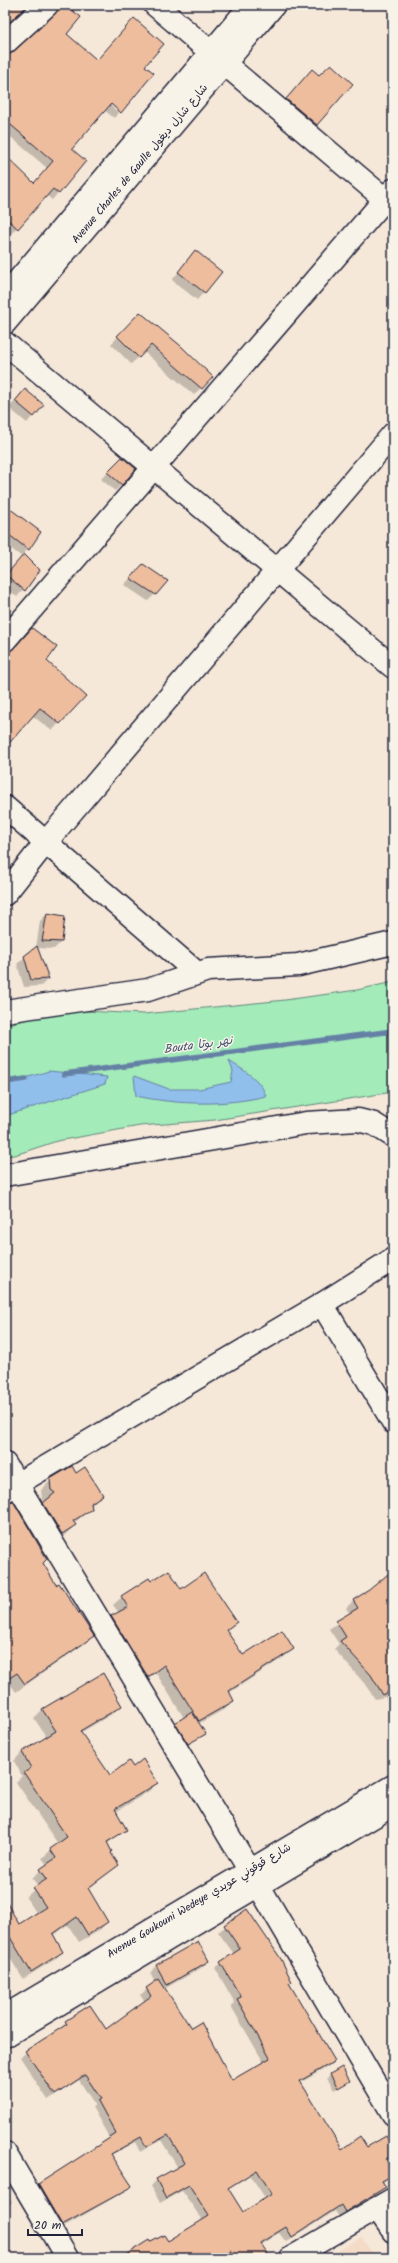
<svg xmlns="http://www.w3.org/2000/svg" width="398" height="2263" font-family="Kalam,'Playpen Sans Arabic',sans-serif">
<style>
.built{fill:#f3dbc7}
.green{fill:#a3ebb9;stroke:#62867a}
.water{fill:#91bfec;stroke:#6580a5}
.shadow{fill:#0003;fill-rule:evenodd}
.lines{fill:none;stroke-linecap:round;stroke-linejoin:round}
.stream{stroke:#6580a5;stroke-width:5.5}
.building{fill:#edbd9e;stroke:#22223b;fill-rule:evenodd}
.minor-casing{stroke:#22223b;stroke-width:25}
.major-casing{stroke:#22223b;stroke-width:25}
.minor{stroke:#f7f3e8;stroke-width:22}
.major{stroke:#f7f3e8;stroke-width:22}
.labels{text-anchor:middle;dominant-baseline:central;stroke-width:3;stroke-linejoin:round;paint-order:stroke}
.street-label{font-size:11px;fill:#22223b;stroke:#f7f3e8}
.water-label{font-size:12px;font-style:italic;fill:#435170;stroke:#f7f3e8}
</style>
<rect width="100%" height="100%" fill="#f5e8d9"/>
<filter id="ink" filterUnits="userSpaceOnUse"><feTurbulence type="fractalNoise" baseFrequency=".025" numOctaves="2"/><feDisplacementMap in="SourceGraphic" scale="8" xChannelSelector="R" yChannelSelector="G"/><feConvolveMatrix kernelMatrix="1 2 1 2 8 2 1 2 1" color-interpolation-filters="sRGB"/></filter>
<g filter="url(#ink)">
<path class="built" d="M361,2237L376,2258H327Z"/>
<path class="green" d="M393,982V1092L215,1120L140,1126L57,1141L15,1155L5,1156V1025L64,1010L144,1014L285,1000L357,990Z"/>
<g class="water">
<path d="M229,1061C243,1070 261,1079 266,1096C224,1106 178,1105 136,1096L134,1076L169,1089H199L231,1082L233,1071Z"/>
<path d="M49,1071L107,1077L105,1084L5,1116V1084Z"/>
</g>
<g class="shadow">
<path d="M50,5H71L68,9L66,34L97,61L134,19L106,101L119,113L114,118L104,110L70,149L85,161L52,200L46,195L11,234L5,229V156L34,184L47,168L5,132V55L14,53L50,20L53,9Z"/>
<path d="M303,80L317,124L307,134L277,109Z"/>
<path d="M195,251L221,272L197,300L172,280Z"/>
<path d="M140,314L211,377L194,395L144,352L131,364L111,344Z"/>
<path d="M18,397L42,405L27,423L9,408Z"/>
<path d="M122,458V484L115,491L101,479Z"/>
<path d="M5,506L40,533L23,555L39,571L17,597L5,587V576L22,557L5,544Z"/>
<path d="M136,572L155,594L148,601L124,585Z"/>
<path d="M5,658L45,661L59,723L52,731L33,716L5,746Z"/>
<path d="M47,914L61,942L54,949L37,948L48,979L41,986L24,987L17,964L36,948L40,921Z"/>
<path d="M76,1474L101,1495L91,1506V1509L74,1523L75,1525L65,1535L51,1543L34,1513L45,1503L42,1500L41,1490L51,1480Z"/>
<path d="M5,1504L56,1587L92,1636L84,1644L16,1692L8,1681L5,1683Z"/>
<path d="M393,1572V1713L385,1697L375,1699L364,1683L334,1649L339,1644L329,1629L350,1614L346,1608L353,1601L370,1591Z"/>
<path d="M151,1582L181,1590L236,1622L226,1631L243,1657L293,1649L284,1657L229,1693L233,1701L225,1709L198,1724L204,1734L182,1749L170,1729L184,1718L156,1673L139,1684L104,1625L119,1613L113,1605L122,1597Z"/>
<path d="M121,1706L112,1714L80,1733L110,1777L132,1768L157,1783L149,1791L116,1812L126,1829L107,1844L110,1853L118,1865L87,1890L107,1922L99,1931L79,1942L68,1925L53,1936L62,1952L54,1960L23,1979L5,1950V1904L19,1925L37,1914L26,1897L38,1886L32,1878L47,1865L42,1858L58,1844L16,1782L22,1776L14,1761L22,1752L47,1738L34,1718L42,1710Z"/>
<path d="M393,1743V1754L389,1747Z"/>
<path d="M247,1911L334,2061L328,2067L300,2083L341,2150L393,2149V2155L386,2161L393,2174L382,2183L384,2187L378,2193L339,2217L335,2211L286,2242L279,2233L260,2245L261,2258H226L225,2255L220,2258H123L151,2243L168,2242L203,2221L182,2191L160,2203L151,2186L157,2180L178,2168L161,2140L140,2152L135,2142L111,2155L130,2186L124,2192L56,2231L32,2190L38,2184L110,2139L92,2107L95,2105L79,2080L48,2100L20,2057L61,2029L66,2022L105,2030L145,2002L140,1995L155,1983L150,1973L156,1966L198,1943L208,1961L201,1968L164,1989L191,2030L232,2081L264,2063L231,2006L235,2003L215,1968L234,1954L218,1932ZM250,2175L266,2199L242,2214L227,2189Z"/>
<path d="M330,2075L349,2081L334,2090L327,2078Z"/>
<path d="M5,2193L12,2202L5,2209Z"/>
</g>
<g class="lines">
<g class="stream">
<path d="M64,1074L393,1031"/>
<path d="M5,1082L26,1079"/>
</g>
</g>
<g class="building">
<path d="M5,5H28L5,26Z"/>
<path d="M59,5H65L81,17L67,34L97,60L134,18L164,44L145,66L154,73L121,113L111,104L72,149L86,161L59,194L53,189L18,229L5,217V155L34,183L53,161L5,120V55L13,52L55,14Z"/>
<path d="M331,64L353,84L317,125L286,99L312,69L319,75Z"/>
<path d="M195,250L222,272L205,293L178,272Z"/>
<path d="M140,312L181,346L213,377L202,389L151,345L139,358L117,336Z"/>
<path d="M25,389L44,405L34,417L15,401Z"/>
<path d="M122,457L136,469L122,485L107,472Z"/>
<path d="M5,505L41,532L29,550L5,532Z"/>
<path d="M24,554L40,570L25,591L6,575Z"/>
<path d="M143,564L168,581L156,595L130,578Z"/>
<path d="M32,628L57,647L47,661L86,696L60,724L40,708L5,748V653L14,648Z"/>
<path d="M47,913L65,916L62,942L42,941Z"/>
<path d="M37,946L49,979L31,980L24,956Z"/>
<path d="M72,1466L76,1473L85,1467L103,1495L91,1503L92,1509L73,1521L76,1525L62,1534L43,1503L55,1493L51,1490L50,1479Z"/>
<path d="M13,1501L47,1559L43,1563L56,1585L59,1583L94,1636L25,1684L17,1673L5,1681V1503Z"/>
<path d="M169,1570L181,1589L204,1573L237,1622L226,1630L243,1655L282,1630L294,1649L229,1691L234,1701L199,1721L164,1665L148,1677L111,1616L128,1607L121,1596L149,1578L151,1581Z"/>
<path d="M393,1570V1689L383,1695L371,1675L340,1641L346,1637L336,1621L358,1608L353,1600L369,1590Z"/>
<path d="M103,1673L122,1706L80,1731L110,1775L129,1761L133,1767L143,1759L158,1783L115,1809L127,1830L107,1842L112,1852L111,1853L119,1865L88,1888L108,1922L88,1935L77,1917L53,1934L63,1952L31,1972L5,1929V1900L19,1924L46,1907L33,1888L47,1879L40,1869L56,1858L50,1849L67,1837L24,1773L31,1768L22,1752L56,1731L42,1709Z"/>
<path d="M192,1712L206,1734L188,1744L175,1723Z"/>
<path d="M247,1909L281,1959L292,1982L289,1983L335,2061L300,2081L342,2149L360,2136L367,2147L386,2136L393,2147V2155L386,2159L393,2175L382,2181L386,2187L345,2212L341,2205L292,2237L286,2227L260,2243L270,2258H236L231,2250L218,2258H121L150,2240L151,2242L164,2235L168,2241L209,2216L189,2185L166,2198L156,2179L185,2163L168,2135L146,2147L141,2137L111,2154L132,2186L130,2188L62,2225L38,2184L116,2134L98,2101L101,2099L85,2075L55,2095L25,2051L67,2024L65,2021L90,2005L106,2029L151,1996L146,1988L159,1979L191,2028L201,2022L232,2080L270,2058L237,1999L241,1997L220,1962L240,1949L224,1925ZM257,2170L272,2194L243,2212L228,2188Z"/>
<path d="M198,1941L209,1961L167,1985L156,1965Z"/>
<path d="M342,2067L350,2081L338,2088L330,2074Z"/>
</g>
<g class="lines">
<g class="minor-casing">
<g id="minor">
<path d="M155,5L393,206"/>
<path d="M5,43L47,5"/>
<path d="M5,343L393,667"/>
<path d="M5,640L393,190"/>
<path d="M5,807L197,973"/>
<path d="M5,894L46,842L393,434"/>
<path d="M5,1011L148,990L208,970L298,965L393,943"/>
<path d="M5,1175L306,1123L358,1120L374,1124L393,1136"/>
<path d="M322,1304L393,1422"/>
<path d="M5,1464L250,1871L393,2114"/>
<path d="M5,1491L322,1304L393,1259"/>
<path d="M5,2016L393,1786"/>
<path d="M5,2036L393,1805"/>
<path d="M5,2153L67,2258"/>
<path d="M377,2208L393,2231"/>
<path d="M291,2258L393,2199"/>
</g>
</g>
<g class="major-casing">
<g id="major">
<path d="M5,296L251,5"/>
<path d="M5,323L274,5"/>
</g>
</g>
<use href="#minor" class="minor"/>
<use href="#major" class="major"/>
</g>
</g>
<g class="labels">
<g class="street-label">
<text transform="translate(140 164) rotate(-50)">Avenue Charles de Gaulle شارع شارل ديغول</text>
<text transform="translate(199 1901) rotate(-31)">Avenue Goukouni Wedeye شارع قوقوني عويدي</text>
</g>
<g class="water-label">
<text transform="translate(198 1045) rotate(-8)">Bouta نهر بوتا</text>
</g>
</g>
<rect width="398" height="2263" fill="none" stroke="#f7f3e8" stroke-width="20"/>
<rect x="10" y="10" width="378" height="2243" fill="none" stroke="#22223b" stroke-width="1.5" filter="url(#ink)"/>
<path d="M28 2229v6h54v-6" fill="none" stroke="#22223b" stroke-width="2"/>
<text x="34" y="2229" font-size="12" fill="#22223b" stroke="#f7f3e8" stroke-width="3" paint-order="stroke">20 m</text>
</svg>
